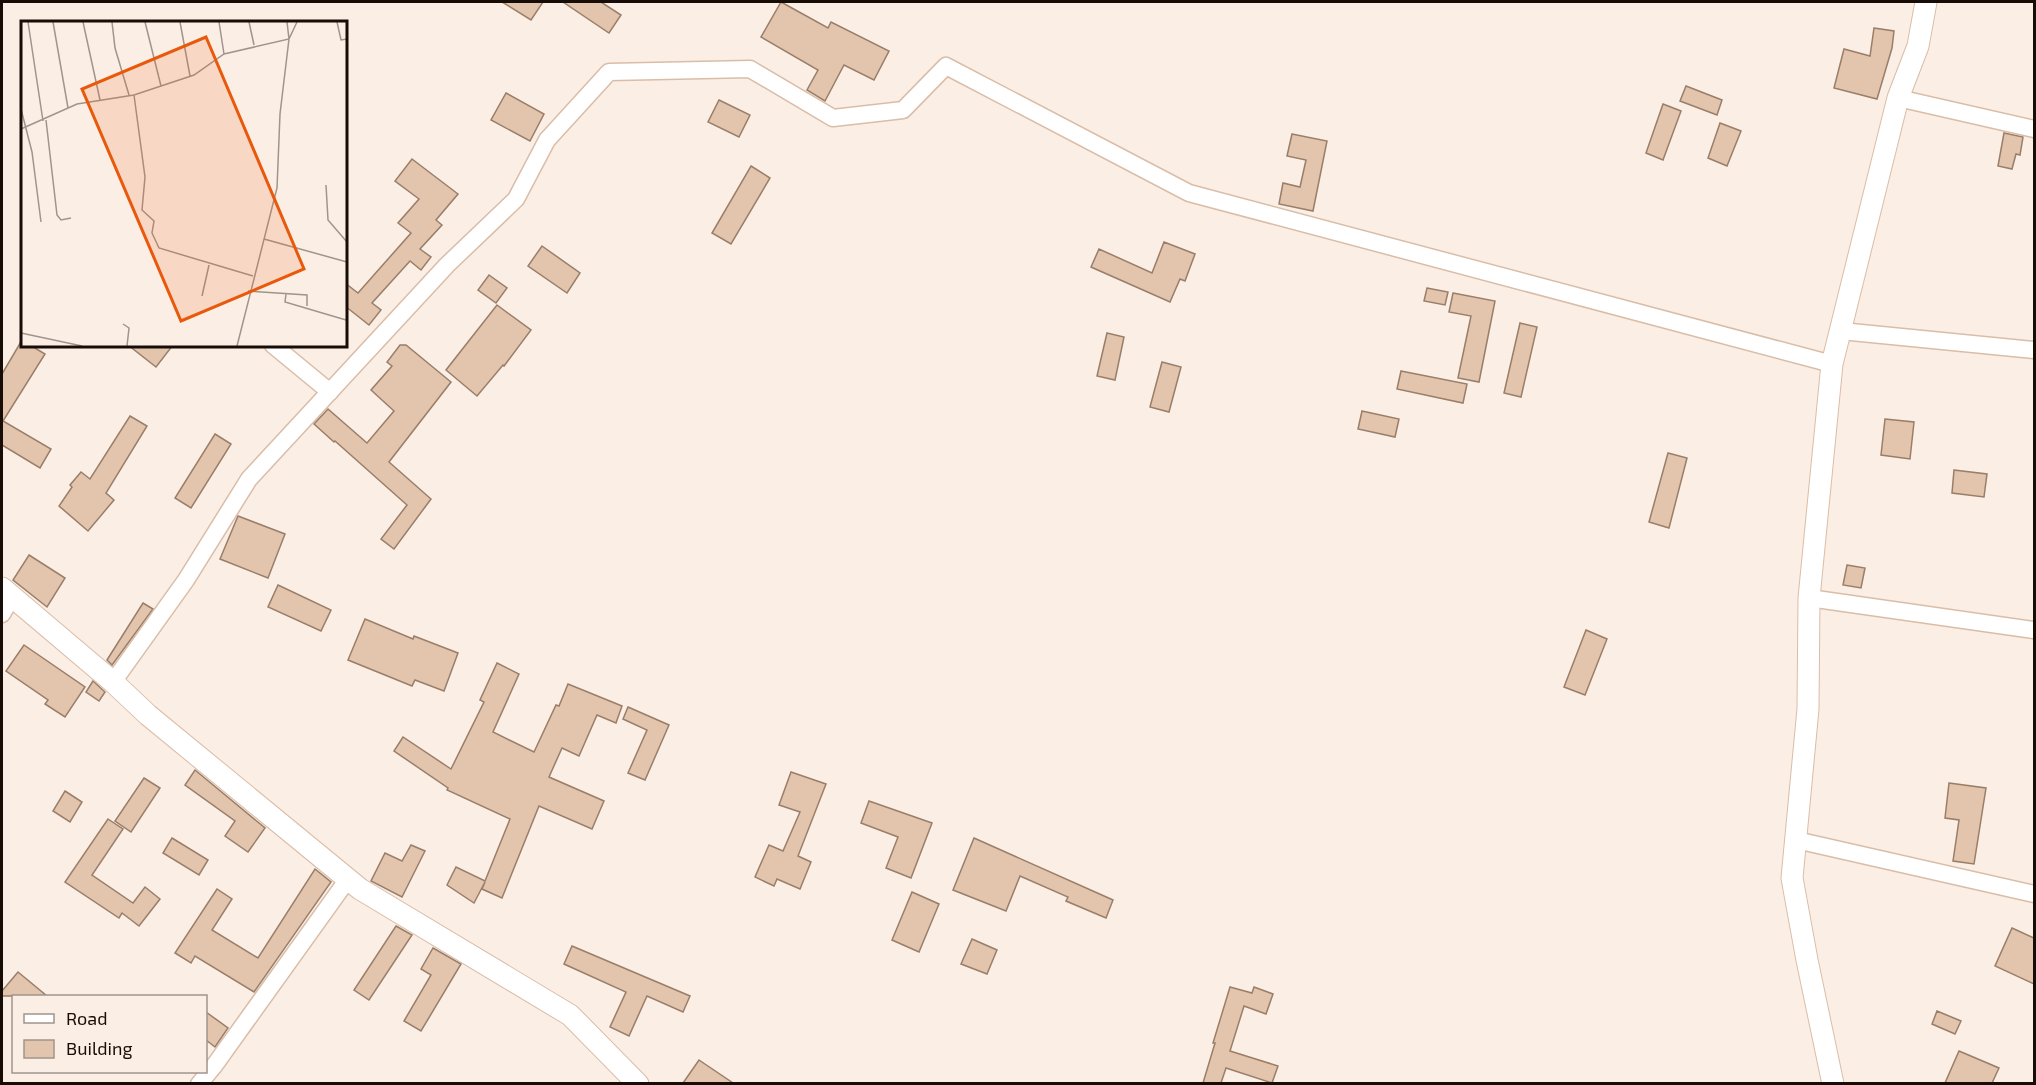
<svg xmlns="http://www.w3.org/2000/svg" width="2036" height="1085" font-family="'Exo 2',sans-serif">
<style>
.building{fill:#e3c4ac;stroke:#997e69;stroke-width:1.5}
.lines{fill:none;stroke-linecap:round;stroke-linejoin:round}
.minor-casing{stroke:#dabda7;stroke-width:19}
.tertiary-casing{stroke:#dabda7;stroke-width:23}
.minor{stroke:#fff;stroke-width:16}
.tertiary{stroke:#fff;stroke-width:21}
.inset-road{fill:none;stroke:#a0948c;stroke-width:1.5}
.view{fill:#e8590c;fill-opacity:0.15;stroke:#e8590c;stroke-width:3}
.inset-edge{fill:none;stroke:#170d06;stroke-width:3}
</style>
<rect width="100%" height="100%" fill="#fbeee5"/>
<g class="building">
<path d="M502,2H543L531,20Z"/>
<path d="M563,2H601L621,15L609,33Z"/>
<path d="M781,2L828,28L831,22L889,51L874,80L844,65L825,101L807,90L818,70L761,37Z"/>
<path d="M1874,28L1894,31L1892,48L1877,99L1834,88L1844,49L1870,56Z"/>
<path d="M1686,86L1722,100L1717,115L1680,101Z"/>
<path d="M506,93L544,114L530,141L491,120Z"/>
<path d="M719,100L750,115L739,137L708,122Z"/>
<path d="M1663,104L1681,111L1663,160L1646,153Z"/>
<path d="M1720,123L1741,131L1727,166L1708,158Z"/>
<path d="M2004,133L2023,137L2020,155L2016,154L2012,169L1998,166Z"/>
<path d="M1292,134L1327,141L1313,211L1279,204L1283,183L1300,187L1306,160L1287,156Z"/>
<path d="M412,159L458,194L436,220L442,225L420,249L431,257L421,270L410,261L372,303L381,310L369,325L345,306V283L358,293L411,233L398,223L419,199L395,181Z"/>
<path d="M751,166L770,178L731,244L712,233Z"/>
<path d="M1164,242L1195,254L1185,281L1180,279L1170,302L1091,267L1099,249L1152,273Z"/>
<path d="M542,246L580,273L567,293L528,266Z"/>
<path d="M489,275L507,288L496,303L478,290Z"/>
<path d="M1427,288L1448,292L1445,305L1424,301Z"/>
<path d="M1453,293L1495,301L1479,382L1458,378L1471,316L1449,312Z"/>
<path d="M497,305L531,330L504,366L503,365L477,396L446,370Z"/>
<path d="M1520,323L1537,327L1521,397L1504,393Z"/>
<path d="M1107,333L1124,337L1115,380L1097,376Z"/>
<path d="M22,340V345H30L45,354L3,421L51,449L40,468L2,445V374Z"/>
<path d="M128,345H173L156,367Z"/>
<path d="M400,345H406L451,382L389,462L431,499L394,549L381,539L407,505L335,441L334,442L314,424L328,409L367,443L394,411L371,390L392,366L387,362Z"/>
<path d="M1162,362L1181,367L1169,412L1150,407Z"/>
<path d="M1401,371L1467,384L1463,403L1397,389Z"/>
<path d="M1362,411L1399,419L1395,437L1358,429Z"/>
<path d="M130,416L147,426L106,493L114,500L88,531L59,506L72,487L70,485L81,472L90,479Z"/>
<path d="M1885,419L1914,422L1910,459L1881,455Z"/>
<path d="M215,434L231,444L191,508L175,498Z"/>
<path d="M1668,453L1687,458L1669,528L1649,522Z"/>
<path d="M1954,470L1987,474L1984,497L1952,493Z"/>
<path d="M238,516L285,534L268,578L220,559Z"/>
<path d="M29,555L65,578L47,607L13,580Z"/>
<path d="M1847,565L1865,568L1861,588L1843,585Z"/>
<path d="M278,585L331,610L321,631L268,607Z"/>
<path d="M143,603L153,609L112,665L107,660Z"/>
<path d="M365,619L413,639L414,636L458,653L444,691L415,680L412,686L348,660Z"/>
<path d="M1586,630L1607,639L1585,695L1564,687Z"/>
<path d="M24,645L85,687L65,717L45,704L48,700L6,671Z"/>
<path d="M497,663L519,674L493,732L534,752L556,705L559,706L568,684L622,706L616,723L597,715L579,756L562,748L549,777L604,801L592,829L539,806L502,898L482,889L485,882L474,903L447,885L456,867L485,881L510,819L447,790L448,788L394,751L403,737L451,769L484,702L480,700Z"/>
<path d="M93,681L105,692L99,701L86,692Z"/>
<path d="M628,707L669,725L645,780L628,773L647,730L623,719Z"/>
<path d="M195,770L265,828L248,852L225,836L235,821L185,785Z"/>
<path d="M791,772L826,784L798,856L811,862L800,889L777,879L774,886L755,877L769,845L783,851L800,812L779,805Z"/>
<path d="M144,778L160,788L131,832L115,821Z"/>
<path d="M1949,783L1986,788L1974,864L1953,861L1959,820L1945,818Z"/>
<path d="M65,791L82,802L70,822L53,811Z"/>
<path d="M869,801L932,823L911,878L886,868L898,837L861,823Z"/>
<path d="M108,819L123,829L92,875L133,903L145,887L160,899L139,926L122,913L119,918L65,882Z"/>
<path d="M172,838L208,860L199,875L163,853Z"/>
<path d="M974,838L1113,900L1106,918L1066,901L1068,897L1020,876L1006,911L953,890Z"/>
<path d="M411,845L425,851L402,897L371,881L385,853L402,861Z"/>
<path d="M315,869L331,882L254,992L195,956L191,963L175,953L217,889L232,899L212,930L258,958Z"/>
<path d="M912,892L939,904L919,952L892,940Z"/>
<path d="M396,926L412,935L369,1000L354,990Z"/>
<path d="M2012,928L2034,938V984L1995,966Z"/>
<path d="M972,939L997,950L987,974L961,964Z"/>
<path d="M572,946L690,996L683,1012L647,996L629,1036L610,1027L626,992L564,964Z"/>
<path d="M433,948L461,964L421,1031L404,1021L431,975L421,969Z"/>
<path d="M18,972L47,996H2V991Z"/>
<path d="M1230,987L1252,993L1254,987L1273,994L1266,1014L1244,1006L1230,1051L1278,1066L1272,1083L1226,1068L1221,1083H1203L1215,1043H1213Z"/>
<path d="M1937,1011L1961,1021L1955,1034L1932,1024Z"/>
<path d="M206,1012L228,1028L215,1047L206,1040Z"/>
<path d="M1959,1051L1999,1068L1992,1083H1945Z"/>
<path d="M699,1060L733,1083H683Z"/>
</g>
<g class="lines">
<g class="minor-casing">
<g id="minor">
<path d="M1898,98L2034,129"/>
<path d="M1841,331L2034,350"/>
<path d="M273,345L330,392"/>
<path d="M1809,598L2034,630"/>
<path d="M2,614L12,597"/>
<path d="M113,682L186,580L249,479L447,265L516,199L547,140L609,72L750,69L833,118L903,110L946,66L1189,193L1832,364"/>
<path d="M1796,840L2034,894"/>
<path d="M199,1084L214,1066L348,879"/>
</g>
</g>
<g class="tertiary-casing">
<g id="tertiary">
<path d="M2,588L113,682L148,715L360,889L570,1015L638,1084"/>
<path d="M1833,1084L1807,960L1792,878L1808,709L1809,598L1832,364L1898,98L1918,46L1926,2"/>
</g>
</g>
<use href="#minor" class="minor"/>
<use href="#tertiary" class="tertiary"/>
</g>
<g transform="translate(21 21)">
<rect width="326" height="326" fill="#fbeee5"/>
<path class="inset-road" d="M7,1L22,100M32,1L47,87M62,1L79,79M91,1L94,27L108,74M124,1L140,65M159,1L169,55M198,1L203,33M228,1L233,24M316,1L320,19L326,18M113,74L124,156L121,189L133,200L131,212L138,227L232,255M0,88L11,131L20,201M25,99L36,194L40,199L50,197M0,108L56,83L113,74L173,54L203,33L268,18L266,1M305,164L307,199L326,221M243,218L326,241M227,270L286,274V285M265,273L264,281L325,299M181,275L188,244M102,303L108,307L106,325M0,312L61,325M216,325L256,167L259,93L268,18L276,1"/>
<path class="view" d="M185,16L283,248L160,300L61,68Z"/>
<rect width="326" height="326" class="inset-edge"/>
</g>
<rect width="2036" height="1085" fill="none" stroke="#170d06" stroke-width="6"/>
<rect x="12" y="995" width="195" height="78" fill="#fbeee5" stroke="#a0948c" stroke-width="1.5"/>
<rect x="24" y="1014" width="30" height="9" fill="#ffffff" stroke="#a0948c" stroke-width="1.5"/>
<text x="66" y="1025" font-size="18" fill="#170d06">Road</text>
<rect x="24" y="1040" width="30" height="18" fill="#e3c4ac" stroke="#a0948c" stroke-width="1.5"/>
<text x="66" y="1055" font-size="18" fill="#170d06">Building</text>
</svg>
